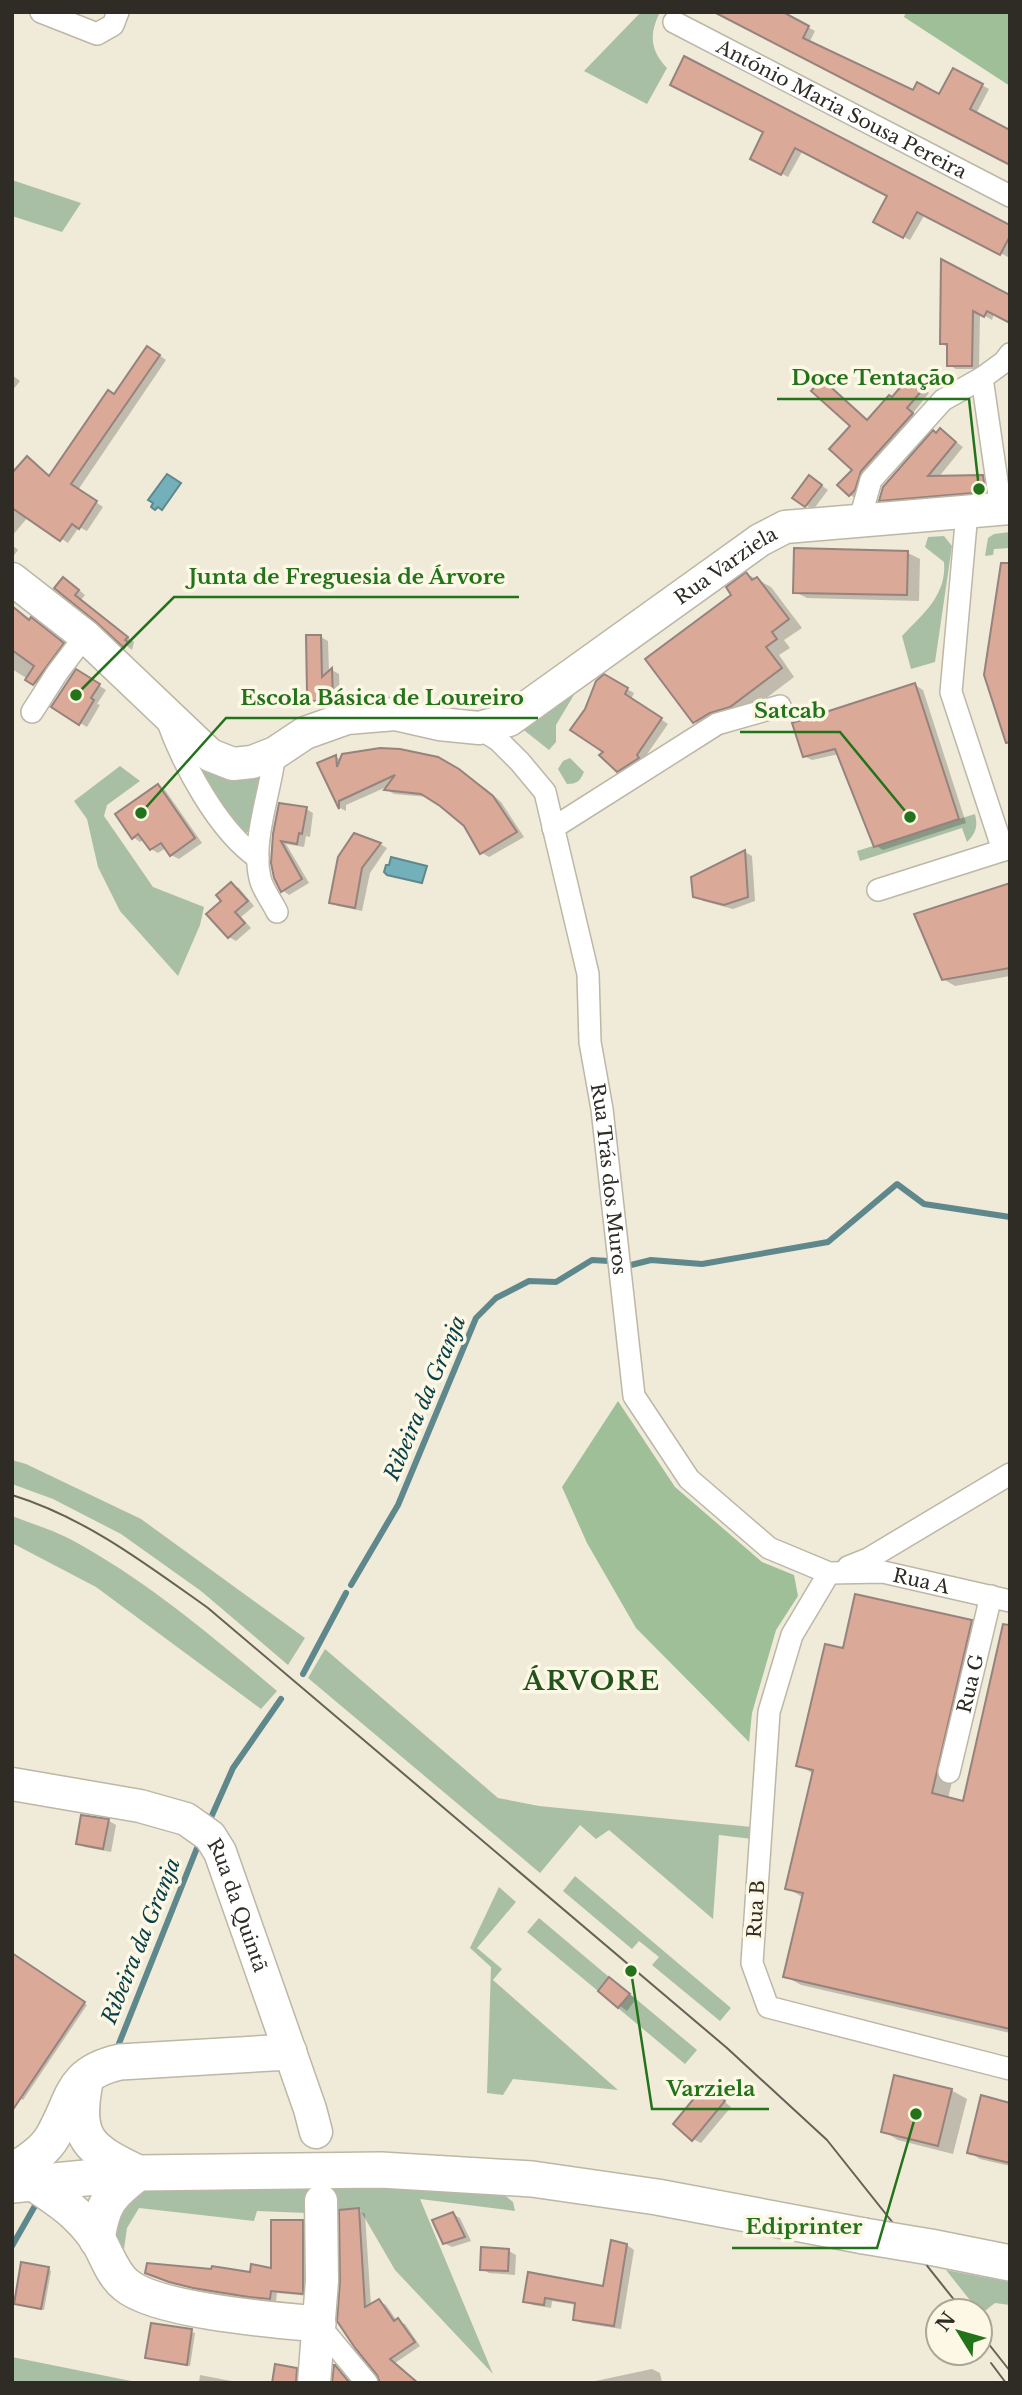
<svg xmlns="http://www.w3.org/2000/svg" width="1022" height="2395" font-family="'Libre Baskerville',serif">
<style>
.green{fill:#a9bfa5}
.forest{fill:#9fbf99}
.water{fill:#74b0ba;stroke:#5f888d;stroke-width:2}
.shadow{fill:#0003}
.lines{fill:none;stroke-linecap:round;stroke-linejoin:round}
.stream{stroke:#5f888d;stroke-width:6}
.building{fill:#daa997;stroke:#96837d;stroke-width:2}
.street-casing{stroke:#bcb7a6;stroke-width:24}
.secondary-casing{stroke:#bcb7a6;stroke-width:35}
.primary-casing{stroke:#bcb7a6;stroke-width:38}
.street{stroke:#fff;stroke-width:21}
.secondary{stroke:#fff;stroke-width:32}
.primary{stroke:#fff;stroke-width:35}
.tram{stroke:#646157;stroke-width:2}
.primary-bridge-casing{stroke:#bcb7a6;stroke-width:38;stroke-linecap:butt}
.primary-bridge{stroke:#fff;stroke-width:35}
.labels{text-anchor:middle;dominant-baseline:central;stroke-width:7;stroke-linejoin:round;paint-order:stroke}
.street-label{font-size:19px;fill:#2e2c25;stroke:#fdf7e5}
.water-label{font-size:21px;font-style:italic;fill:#053f47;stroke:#fdf7e5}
.district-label{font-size:26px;font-weight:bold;letter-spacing:2px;fill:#22531d;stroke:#fdf7e5}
.leader{fill:none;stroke:#23731b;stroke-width:2.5}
.callout-dot{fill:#23731b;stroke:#fdf7e5;stroke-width:2.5}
.callout-label{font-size:21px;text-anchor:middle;font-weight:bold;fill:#23731b;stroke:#fdf7e5;stroke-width:7;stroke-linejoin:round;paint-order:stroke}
</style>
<rect width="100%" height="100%" fill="#f0ead8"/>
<g class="green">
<path d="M641,12H660C649,34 650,50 667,68L647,104L584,71Z"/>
<path d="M12,180L81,203L62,232L12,216Z"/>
<path d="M1010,532V548L994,549L993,555L985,556L988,538L994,534Z"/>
<path d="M944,536L952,546L935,662L911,669L902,636C923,614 947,595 944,562L925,547L928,537Z"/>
<path d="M578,688L556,725V742L549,750L520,727Z"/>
<path d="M570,758L584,772C580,781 577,784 567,784L558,769L563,761Z"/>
<path d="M198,763C222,776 231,781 259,776L262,786L252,829L246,833L232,820L195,767Z"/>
<path d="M120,766L140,781L107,805L104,816L153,887L204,907L200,925L178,976L120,911L98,867L87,819L74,801Z"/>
<path d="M975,814C978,827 976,833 967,842L962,828L860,861L857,851Z"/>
<path d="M12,1460L26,1464L141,1519L305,1638L288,1665L201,1591L121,1534L53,1499L12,1484Z"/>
<path d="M12,1516C32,1524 53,1530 72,1540C147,1581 212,1636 277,1691L261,1709L96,1587L12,1543Z"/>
<path d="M325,1649L498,1798L539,1806L752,1827V1839L719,1835L713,1919L609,1830L596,1839L580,1825L540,1873L308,1678Z"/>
<path d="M575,1876L731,2008L720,2021L652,1965L659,1957L639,1941L632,1949L563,1891Z"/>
<path d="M499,1887L516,1902L477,1948L502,1969L493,1980L618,2090L513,2079L503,2095L487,2093L491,1967L470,1948Z"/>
<path d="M539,1918L609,1977L598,1991L527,1932Z"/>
<path d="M630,1994L697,2050L685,2064L618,2008Z"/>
<path d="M303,2183L503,2194L513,2202L515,2211L420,2199L493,2374L395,2270L359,2208L307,2213L257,2211L254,2221L139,2208L127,2228L124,2249C108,2229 119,2218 127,2197L146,2189Z"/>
<path d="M946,2270L1010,2282V2305L995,2303L981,2314Z"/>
<path d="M12,2357L141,2383H12Z"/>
</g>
<g class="forest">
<path d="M906,12H1010V86L904,17Z"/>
<path d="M618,1401L675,1487L762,1562L794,1575L798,1596L776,1630L752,1713L749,1742L636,1628L587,1543L562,1487Z"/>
</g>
<g class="water">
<path d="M167,474L181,483L162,510L158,507L155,510L151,507L153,503L148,500Z"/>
<path d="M391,857L427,866L422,883L387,875L384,872L386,865H389Z"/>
</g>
<g class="shadow">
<path d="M717,12H780L815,31L809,43L914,92L940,96L954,70L989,89L976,114L1010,131Z"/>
<path d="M765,131L1010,227V253L1008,257L925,214L910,240L875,222L889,196L803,150L788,177L752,158Z"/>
<path d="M943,262L994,314L992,320L980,313L979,369H956L949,365V348L941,343Z"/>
<path d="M155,352L166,360L78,490L103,507L87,531L79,527L68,543L28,517L12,536V475L27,458L51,477L114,396Z"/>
<path d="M12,375L20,381L12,391Z"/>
<path d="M822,381L869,421L893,399L917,382L929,393L913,413L919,418L857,499L850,495L854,470L853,426Z"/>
<path d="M940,430L963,447L938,478L982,477L990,481L992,495L888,504L881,500Z"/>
<path d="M817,482L828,490L813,510L806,505Z"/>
<path d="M12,545L18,550L12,558Z"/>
<path d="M908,553L920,559L919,601L807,598L795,592Z"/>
<path d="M747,574L771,587L802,628L784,640L790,648L779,655L794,677L745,714L709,730L695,722L648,660L734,595Z"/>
<path d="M71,583L85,595L81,600L134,642L132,650L56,588Z"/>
<path d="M12,606L70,648L42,688L12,669Z"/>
<path d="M321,637L328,641L329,673L332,670L339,674L340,704L307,706L300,702L309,693Z"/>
<path d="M77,672L106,690L97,704L100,705L87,727L53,707Z"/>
<path d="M604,676L634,693L631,699L668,724L643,760L625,774L618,770L605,752L586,710Z"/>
<path d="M915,685L923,690L966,823L883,850L875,845L839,754L812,760L804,756Z"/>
<path d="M336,757L342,760L437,759L485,788L501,802L524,837L489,857L482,853L465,825L429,797L394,794L387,790L391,785L346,805V811L340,808L320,764Z"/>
<path d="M158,786L165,790L202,843L179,859L171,855L166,848L158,853L151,849L144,839L140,842L133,837Z"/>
<path d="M306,809L313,813L310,837L306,836L304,847L286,844L309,883L289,895L282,890L274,834Z"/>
<path d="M380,844L387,848L370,873L362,911L338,906L331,902Z"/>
<path d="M745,852L752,856L755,901L733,909L703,901L695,896L693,878Z"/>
<path d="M231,884L239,888L254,906L241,917L251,928L236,941L229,937L223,902Z"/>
<path d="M1010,885V976L955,986L943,979Z"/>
<path d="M971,1622L987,1631L948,1799L964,1803L1010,1633V2033L801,1985L785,1976L804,1898L787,1888L814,1774L798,1765L844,1650Z"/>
<path d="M109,1821L116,1825L111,1852L85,1847L78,1843Z"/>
<path d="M12,1954L87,2005L23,2100L12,2093Z"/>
<path d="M609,1979L636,1999L627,2011L600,1991Z"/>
<path d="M951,2090L967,2099L953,2154L898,2140L883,2131Z"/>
<path d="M713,2092L731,2107L701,2143L693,2139Z"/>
<path d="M1010,2104V2166L980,2159L969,2152Z"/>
<path d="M358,2210L365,2214L371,2306L379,2301L386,2305L397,2321L405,2324L420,2346L395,2363L418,2383H381L379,2374L357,2347Z"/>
<path d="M452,2214L460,2218L471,2241L452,2247L444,2243Z"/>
<path d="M302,2222L309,2226V2296L277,2293L276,2302L257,2300L201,2291L154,2276L213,2271L251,2274L273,2270Z"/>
<path d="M627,2245L634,2250L621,2329L582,2323L575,2319L577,2305L552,2301L551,2308L533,2305L525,2301L604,2288Z"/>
<path d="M509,2251L516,2255L515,2275L489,2273L482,2269Z"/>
<path d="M48,2269L51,2271L44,2310L16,2303Z"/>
<path d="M153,2325L195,2333L190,2366L147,2357Z"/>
<path d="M296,2369L303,2373V2383H274Z"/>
<path d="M652,2369L660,2373L662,2383H586Z"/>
<path d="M200,2375L242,2383H199Z"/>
</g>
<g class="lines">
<g class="stream">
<path d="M631,1265L651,1260L702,1264L828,1242L897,1184L924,1204L1010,1217"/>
<path d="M351,1585L398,1505L476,1318L496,1298L529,1281L556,1282L592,1260L609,1261"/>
<path d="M303,1674L346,1593"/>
<path d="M209,1822L233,1768L281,1699"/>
<path d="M118,2046L197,1848"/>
<path d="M12,2246L36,2204"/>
</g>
</g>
<g class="building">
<path d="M714,12H783L809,26L803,38L913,90L917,82L939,94L953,68L983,84L970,109L1010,130V165Z"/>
<path d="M684,56L1010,225V236L1000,255L917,212L903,238L873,222L887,196L795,148L781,175L750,159L763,132L670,85Z"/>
<path d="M941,259L1010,295V323L987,311L984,317L973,311L972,366H947V344H940Z"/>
<path d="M147,346L160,355L71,484L97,501L79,529L72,524L60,541L12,508V473L27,456L49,476L108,390L114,394Z"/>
<path d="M910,376L924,388L907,408L913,413L861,471L855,490L849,496L837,485L852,470L829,449L850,426L811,391L822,379L867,420L889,395L892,397Z"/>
<path d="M940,428L956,442L928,476L983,475L985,492L879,501L883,487L933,430L936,433Z"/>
<path d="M809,475L822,485L805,507L792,498Z"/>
<path d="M794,548L908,551L907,595L793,593Z"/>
<path d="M1001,563H1010V742L1006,743L984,675Z"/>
<path d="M746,572L752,580L757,577L789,619L772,632L777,639L766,647L782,668L730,707L710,713L693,723L645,659L731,595L726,587Z"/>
<path d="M63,577L79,590L75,595L128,637L125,640L128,642L124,648L96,622L54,588Z"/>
<path d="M12,606L29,620L31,617L64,643L33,685L25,680L34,666L12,650Z"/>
<path d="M306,635H321L322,677L332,668L333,700L298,702L307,693Z"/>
<path d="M76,669L100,684L91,698L94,700L79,725L51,707Z"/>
<path d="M604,674L628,688L625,694L662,718L637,755L639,758L617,772L599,755L603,752L570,730L585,709L596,681Z"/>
<path d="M915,683L959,819L874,847L835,749L803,757L792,723Z"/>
<path d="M380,748L400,749L438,757L459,769L493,796L517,832L480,854L464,826L440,806L421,794L384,790L395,775L339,801V809L317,763L336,755L337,767L342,754Z"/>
<path d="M158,784L195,838L170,856L161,843L150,850L138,834L132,839L115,814Z"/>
<path d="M279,803L307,807L302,834L299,833L297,844L281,841L302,879L281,892L274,878L271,863L273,834Z"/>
<path d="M354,833L381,843L362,868L355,908L329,903L338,857Z"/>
<path d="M745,850L748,897L724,905L693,897L691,877Z"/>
<path d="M231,882L248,901L235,912L245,923L228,938L206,914L221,901L216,895Z"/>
<path d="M1010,883V968L942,980L914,914Z"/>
<path d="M855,1594L972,1620L932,1793L963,1801L1003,1624L1010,1625V2029L783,1977L803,1893L785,1889L813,1770L796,1766L825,1644L843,1648Z"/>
<path d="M81,1815L109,1819L103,1849L76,1844Z"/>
<path d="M12,1953L85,2002L12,2111Z"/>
<path d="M609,1977L630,1994L618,2008L598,1991Z"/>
<path d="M894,2075L952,2089L938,2146L881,2132Z"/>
<path d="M705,2085L725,2101L692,2141L673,2124Z"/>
<path d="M981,2095L1010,2103V2163L967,2153Z"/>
<path d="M359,2208L365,2307L379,2299L394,2321L398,2318L405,2328L415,2342L390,2359L418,2383H380L377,2375L355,2348L337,2321L340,2281L339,2210Z"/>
<path d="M453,2212L465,2237L443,2244L432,2220Z"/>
<path d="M271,2220H303V2294L271,2291L270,2299L249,2297L193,2288L169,2282L145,2273L147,2263L211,2269L212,2266L250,2272L251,2264L271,2268Z"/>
<path d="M611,2240L627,2244L614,2326L573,2320L575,2303L545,2298L544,2305L523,2302L528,2272L603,2286Z"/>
<path d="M481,2247L509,2249L508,2271L480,2270Z"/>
<path d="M21,2262L49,2267L41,2309L14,2304Z"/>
<path d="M151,2323L192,2329L187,2365L145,2358Z"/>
<path d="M275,2364L297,2368L296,2383H272Z"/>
<path d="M334,2365H335L350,2383H332Z"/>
</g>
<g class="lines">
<g class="street-casing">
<g id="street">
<path d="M41,12L97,34L113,25L118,12"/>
<path id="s1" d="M674,22L1010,196"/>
<path d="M982,378L1001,509"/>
<path d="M967,512L951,692L1003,850"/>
<path d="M859,522L871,480L943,400L982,378L1004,362L1010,354"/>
<path d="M32,712L57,673L85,636"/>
<path d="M166,717C182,763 218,831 258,858"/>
<path id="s2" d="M479,728L498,740L520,762L545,792L588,974L590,1042L602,1109L634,1396L689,1479L769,1548L829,1573L883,1572L1010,1601"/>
<path d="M275,753C271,790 251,842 260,878C262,889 272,901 277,912"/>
<path d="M553,828L717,724L780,706"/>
<path d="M878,890L1010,848"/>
<path d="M848,1567L868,1559L1010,1474"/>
<path d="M829,1573L792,1635L769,1712L752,1963L768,2007L1010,2069"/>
<path id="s3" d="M949,1772L991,1596"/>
<path d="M318,2324L367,2383"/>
</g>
</g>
<g class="secondary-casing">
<g id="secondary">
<path id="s4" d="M12,579L85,636L210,755L233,764L252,762L275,753L305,733L347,718L395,714L439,724L479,728L509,720L760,540L785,527L1010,508"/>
<path id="s5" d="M12,1784L140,1806L186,1819L210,1836L220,1852L310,2109L316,2132"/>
<path d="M314,2383L322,2281L321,2201"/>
</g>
</g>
<g class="primary-casing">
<g id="primary">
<path d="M85,2082C74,2139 88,2149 138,2173C109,2195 102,2204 97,2240"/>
<path d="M12,2172C27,2162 44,2152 53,2136C75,2098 70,2073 120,2062L289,2052"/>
<path d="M35,2184C61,2201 80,2214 98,2240C107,2255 112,2274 126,2285C157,2311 275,2320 318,2324"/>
<path d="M12,2185L138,2173L381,2170L532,2179L657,2197L864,2236"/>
<path d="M930,2247L1010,2263"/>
</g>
</g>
<use href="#street" class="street"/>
<use href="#secondary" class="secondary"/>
<use href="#primary" class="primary"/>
<g class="tram">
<path d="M12,1495C86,1518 146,1564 208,1608L727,2048L827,2140L963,2311"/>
<path d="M980,2333L1010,2371"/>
<path d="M991,2363L1006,2383"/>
</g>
<g class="primary-bridge-casing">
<path id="primary-bridge" d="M864,2236L930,2247"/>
</g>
<use href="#primary-bridge" class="primary-bridge"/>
</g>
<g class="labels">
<g class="street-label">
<text stroke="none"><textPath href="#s1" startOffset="189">António Maria Sousa Pereira</textPath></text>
<text stroke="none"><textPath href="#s4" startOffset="845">Rua Varziela</textPath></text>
<text stroke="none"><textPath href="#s2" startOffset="486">Rua Trás dos Muros</textPath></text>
<text stroke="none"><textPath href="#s2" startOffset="1068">Rua A</textPath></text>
<text stroke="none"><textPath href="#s3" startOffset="91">Rua G</textPath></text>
<text stroke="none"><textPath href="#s5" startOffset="282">Rua da Quintã</textPath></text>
<text transform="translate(756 1909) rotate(-86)">Rua B</text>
</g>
<g class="water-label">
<text transform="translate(425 1398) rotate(-67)">Ribeira da Granja</text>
<text transform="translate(141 1941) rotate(-68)">Ribeira da Granja</text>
</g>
<g class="district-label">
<text x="592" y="1681">ÁRVORE</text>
</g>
</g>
<path class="leader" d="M979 489L969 399H777M76 695L174 597H519M141 813L226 718H538M910 817L840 732H740M631 1971L652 2109H769M916 2114L877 2248H732"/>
<g class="callout-dot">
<circle cx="979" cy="489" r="7"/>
<circle cx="76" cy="695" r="7"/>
<circle cx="141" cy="813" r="7"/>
<circle cx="910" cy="817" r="7"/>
<circle cx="631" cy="1971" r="7"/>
<circle cx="916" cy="2114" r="7"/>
</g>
<g class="callout-label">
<text x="873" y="385">Doce Tentação</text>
<text x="347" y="584">Junta de Freguesia de Árvore</text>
<text x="382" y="705">Escola Básica de Loureiro</text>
<text x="790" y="718">Satcab</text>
<text x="711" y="2096">Varziela</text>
<text x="804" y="2234">Ediprinter</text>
</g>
<rect width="1022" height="2395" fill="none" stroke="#2e2c25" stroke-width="28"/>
<g transform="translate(959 2332) rotate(307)"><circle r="33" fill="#fdf7e5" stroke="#aaa698" stroke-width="2"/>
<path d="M0-5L12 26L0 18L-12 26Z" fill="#23731b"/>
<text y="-10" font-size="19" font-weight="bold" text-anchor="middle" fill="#2e2c25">N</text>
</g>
</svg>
